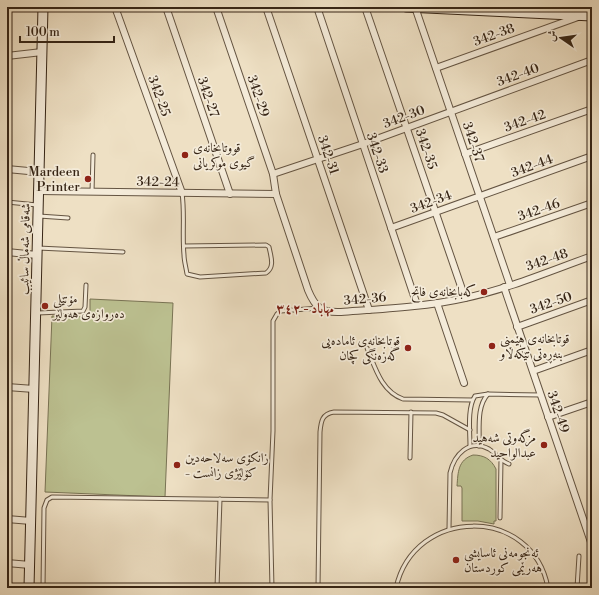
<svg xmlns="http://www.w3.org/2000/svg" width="599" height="595" font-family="'Libre Bodoni',Amiri,serif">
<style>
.green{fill:#bcc191;stroke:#797354}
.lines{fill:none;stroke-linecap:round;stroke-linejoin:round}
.lane-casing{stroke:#645442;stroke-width:5}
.street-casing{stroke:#645442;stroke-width:8}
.secondary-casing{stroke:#362516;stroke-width:11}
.lane{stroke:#f4ebd9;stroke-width:3}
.street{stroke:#f4ebd9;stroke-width:6}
.secondary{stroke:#f4ebd9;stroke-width:9}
.poi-dot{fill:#8f2418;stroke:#f4ebd9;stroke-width:1.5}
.labels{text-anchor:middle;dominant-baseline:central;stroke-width:3.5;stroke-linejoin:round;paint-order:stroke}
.street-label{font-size:13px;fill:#362516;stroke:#f4ebd9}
.poi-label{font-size:13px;fill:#362516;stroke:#f4ebd9;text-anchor:start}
.neighbourhood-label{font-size:14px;font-weight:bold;fill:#7a1f14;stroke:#f4ebd9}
</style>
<rect width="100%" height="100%" fill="#eee0c4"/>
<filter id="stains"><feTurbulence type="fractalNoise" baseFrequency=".005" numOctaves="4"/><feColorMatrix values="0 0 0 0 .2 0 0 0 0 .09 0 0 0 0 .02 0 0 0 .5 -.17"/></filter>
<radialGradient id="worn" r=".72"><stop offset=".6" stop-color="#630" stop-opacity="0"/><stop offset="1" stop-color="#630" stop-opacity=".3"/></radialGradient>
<g class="green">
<path d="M90,299L173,303L165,497L45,492L52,316L90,317Z"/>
<path d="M473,455C484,455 491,459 496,469V521H494V524L478,521H462V488L461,486H457C458,472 458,460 473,455Z"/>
</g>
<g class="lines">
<g class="lane-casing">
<g id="lane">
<path d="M92,192L93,155"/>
<path d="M182,193C185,214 182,234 184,255C184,261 186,267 187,274L200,277L266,273C275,267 271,257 269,247L266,245L184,246"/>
<path d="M7,202L37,205"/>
<path d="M39,216L68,218"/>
<path d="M38,248L123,252"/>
<path d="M38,313L83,311L85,307L86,285"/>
<path d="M367,348C375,367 381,391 403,399L472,400"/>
<path d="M470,446C470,432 467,408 475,396L488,394L541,395"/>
<path d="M479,446C480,429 476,407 488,394"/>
<path d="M410,458L411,412"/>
<path d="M500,518L501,460"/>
<path d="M449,529L450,473C454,455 469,438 489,449C497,454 499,460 509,464"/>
<path d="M43,588L44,508L47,500L52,497L270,500"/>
<path d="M217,588L220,499"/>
<path d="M272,588L270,500L273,431V321L277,314L281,311L319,308"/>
<path d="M318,588L320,432C321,421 322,414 334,412L436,413L443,415L470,430"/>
<path d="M396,588C414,506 533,505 548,588"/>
<path d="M577,588L579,556"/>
</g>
</g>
<g class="street-casing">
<g id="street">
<path d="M115,7L182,193"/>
<path d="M166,7L230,194"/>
<path d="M216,7L273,174L276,194L308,290C315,307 321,313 341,312C382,309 425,307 465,298C508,289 550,271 592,256"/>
<path d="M266,7L369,310"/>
<path d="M317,7L417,305"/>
<path d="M365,7L465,298"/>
<path d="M415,7L510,285"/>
<path d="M7,56L42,52"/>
<path d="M436,68L578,17"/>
<path d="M465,154L592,109"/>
<path d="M7,169L39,172"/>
<path d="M273,174L363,144L592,60"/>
<path d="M39,191L276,194"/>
<path d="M391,228L592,156"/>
<path d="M494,237L592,203"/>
<path d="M7,252L37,255"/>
<path d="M504,287L592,545"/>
<path d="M437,303L464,383"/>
<path d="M517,327L592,300"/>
<path d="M533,371L592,350"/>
<path d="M7,387L34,389"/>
<path d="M548,417L592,402"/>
<path d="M7,519L31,521"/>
<path d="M7,563L30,565"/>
</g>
</g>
<g class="secondary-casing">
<g id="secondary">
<path d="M406,7L592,16"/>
<path d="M29,588L43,7"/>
</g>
</g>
<use href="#lane" class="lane"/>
<use href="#street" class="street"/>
<use href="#secondary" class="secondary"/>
</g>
<g class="poi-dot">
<circle cx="185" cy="155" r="4"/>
<circle cx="88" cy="179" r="4"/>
<circle cx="484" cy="292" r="4"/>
<circle cx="45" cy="306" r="4"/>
<circle cx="492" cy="346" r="4"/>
<circle cx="408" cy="348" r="4"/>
<circle cx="544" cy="445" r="4"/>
<circle cx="177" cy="465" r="4"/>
<circle cx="456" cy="560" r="4"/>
</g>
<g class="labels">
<g class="street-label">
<text transform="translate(494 35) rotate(-20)">342-38</text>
<text transform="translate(518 75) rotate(-20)">342-40</text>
<text transform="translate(159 96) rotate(70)">342-25</text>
<text transform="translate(258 96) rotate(71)">342-29</text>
<text transform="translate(208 97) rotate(71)">342-27</text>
<text transform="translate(404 117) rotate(-20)">342-30</text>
<text transform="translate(525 121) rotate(-19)">342-42</text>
<text transform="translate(473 142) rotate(71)">342-37</text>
<text transform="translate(426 149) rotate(71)">342-35</text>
<text transform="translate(377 153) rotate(71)">342-33</text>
<text transform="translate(328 155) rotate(71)">342-31</text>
<text transform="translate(532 166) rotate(-20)">342-44</text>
<text transform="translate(158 182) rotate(1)">342-24</text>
<text transform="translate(431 202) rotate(-20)">342-34</text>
<text transform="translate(539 210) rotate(-19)">342-46</text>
<text transform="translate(25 249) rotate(-89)">شەقامی شەماڵ سائیب</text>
<text transform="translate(547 260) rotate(-19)">342-48</text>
<text transform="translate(365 299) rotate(-5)">342-36</text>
<text transform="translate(551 303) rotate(-19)">342-50</text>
<text transform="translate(558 412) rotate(71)">342-49</text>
</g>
<g class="poi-label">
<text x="193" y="148">قووتابخانەی<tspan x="193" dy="15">گيوی موكريانی</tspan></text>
<text x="80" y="172" text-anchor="end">Mardeen<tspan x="80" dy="15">Printer</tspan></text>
<text x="476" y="292" text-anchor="end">كەبابخانەی فاتح</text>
<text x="53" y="299">مۆتێلی<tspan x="53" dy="15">دەروازەی هەولێر</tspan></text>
<text x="500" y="339">قوتابخانەی هێمنی<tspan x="500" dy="15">بنەڕەتی تێکەڵاو</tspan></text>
<text x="400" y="341" text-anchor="end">قوتابخانەی ئامادەیی<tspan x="400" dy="15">گەزەنگی کچان</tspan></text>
<text x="536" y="438" text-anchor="end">مزگه‌وتی شه‌هید<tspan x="536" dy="15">عبدالواحید</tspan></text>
<text x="185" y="458">زانکۆی سەلاحەدین<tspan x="185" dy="15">- کۆلێژی زانست</tspan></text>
<text x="464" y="553">ئەنجومەنی ئاسایشی<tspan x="464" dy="15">هەرێمی کوردستان</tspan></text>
</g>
<g class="neighbourhood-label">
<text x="305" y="309">مهاباد - ٣٤٢</text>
</g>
</g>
<rect width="599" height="595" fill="none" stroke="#eee0c4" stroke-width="24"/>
<rect x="8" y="8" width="583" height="579" fill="none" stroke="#362516" stroke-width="2"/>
<rect x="12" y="12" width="575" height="571" fill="none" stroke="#362516"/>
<g transform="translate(561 38) rotate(283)" stroke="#f4ebd9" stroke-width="3" paint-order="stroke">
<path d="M0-3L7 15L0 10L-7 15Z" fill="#362516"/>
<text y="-6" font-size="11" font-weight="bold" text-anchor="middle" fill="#362516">ش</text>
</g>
<path d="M20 36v6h94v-6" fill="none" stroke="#362516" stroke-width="2"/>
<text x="26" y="36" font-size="12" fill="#362516" stroke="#f4ebd9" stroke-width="3" paint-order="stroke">100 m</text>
<rect width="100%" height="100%" filter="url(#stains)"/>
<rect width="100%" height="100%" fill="url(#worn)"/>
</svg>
